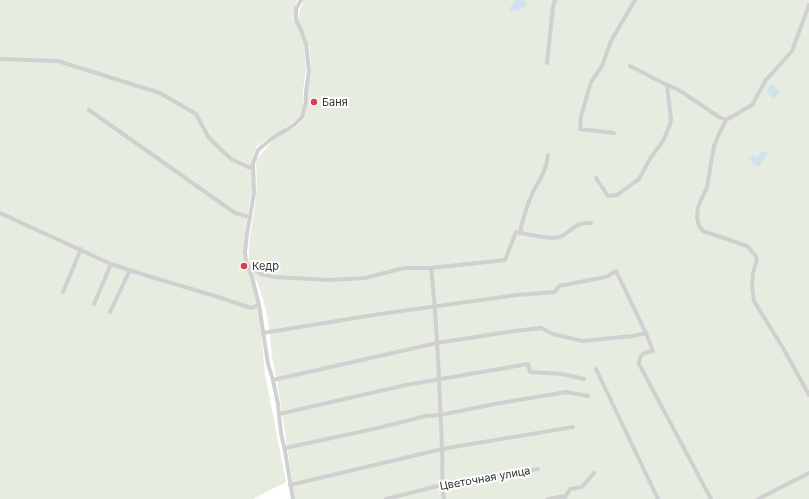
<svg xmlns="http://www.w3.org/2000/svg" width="809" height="499" font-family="Inter,sans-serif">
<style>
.green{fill:#e6ecdf;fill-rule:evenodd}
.water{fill:#cfe2ee}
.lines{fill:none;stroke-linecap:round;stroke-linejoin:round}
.street{stroke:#d0d0d0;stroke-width:4}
.poi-dot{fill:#e63946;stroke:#fff;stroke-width:1.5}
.labels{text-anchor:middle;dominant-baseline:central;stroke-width:4;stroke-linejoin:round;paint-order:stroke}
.poi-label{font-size:11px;fill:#333;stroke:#fff;text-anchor:start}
.street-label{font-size:11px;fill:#333;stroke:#fff}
</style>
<rect width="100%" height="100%" fill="#fff"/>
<path class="green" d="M0,0H297L295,7L293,21L298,20L300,10L303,2L302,0H809V499H295L277,380C271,360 271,341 268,321C266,307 261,293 256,279L252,280L260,320L265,374L286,482L253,499H0ZM308,44C310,53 311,64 311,72C310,79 308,85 308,91C307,106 308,124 289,130L284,128L291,124L301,115L304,103L303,90L306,70L304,47ZM272,135L270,138L273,140L256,160C257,175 257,190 255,205C253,222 248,239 249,258L245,261L244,257L245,232L253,183L251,162L256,147Z"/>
<g class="water">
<path d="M516,0H524L527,3C525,9 517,11 510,12L511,6Z"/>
<path d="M770,84L776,87L780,93L773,99L767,92Z"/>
<path d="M764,151L768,153L759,166L753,164L750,159L753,156L758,157L759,154Z"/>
</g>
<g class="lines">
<g class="street">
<path d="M809,5L792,51L766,80L752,105L726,120L720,132L714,146L707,187L698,207L697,217L699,226L703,231L747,246L755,255L757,259L753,273L752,287L754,301L783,348L809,395"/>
<path d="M0,59L58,61L160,93L196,114L209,138L231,159L248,167L253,168"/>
<path d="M547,63L553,7L555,0"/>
<path d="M630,66L667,85L679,90L719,117L726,120"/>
<path d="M89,110L235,213L250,217"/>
<path d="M614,133L580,129L581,116L591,82L602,66L611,41L635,0"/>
<path d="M596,178L608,196L617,195L639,179L651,157L663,141L669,127L671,120L667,85"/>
<path d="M0,213L111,264L148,276L215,296L251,308L259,305"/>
<path d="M520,233C523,218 527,204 534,190C541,177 546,171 548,155"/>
<path d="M248,266L261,274L275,277L331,280L365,278L404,268H431L505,260L516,232C527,234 550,240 560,237C573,231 574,222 591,223"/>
<path d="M431,268C438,327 439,388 442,447C443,465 441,482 444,499"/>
<path d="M63,292L81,249"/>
<path d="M94,304L111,264"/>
<path d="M110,312L130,270"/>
<path d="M263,333L380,314L517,295L555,292L559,286L606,277L616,271L646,333L653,351C643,353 640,353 639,364L711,499"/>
<path d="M596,369L658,499"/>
<path d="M273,380L437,343L514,331L541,328L553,334L582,341L633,336L646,333"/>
<path d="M279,414L406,385L528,364L530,372L562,374L584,379"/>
<path d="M285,448L378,428L426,416L440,415L500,403L566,392L588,396"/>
<path d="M290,485L442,449L573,427"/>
<path d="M293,499L285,451L281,433L278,404L273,380L268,364L259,305L252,277L246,262L245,252L247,234L254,193L253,163L258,150L271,139L294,125L302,117L306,103V91L309,71L306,44L301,30L296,20V9L301,0"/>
<path d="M386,499L442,485L538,469"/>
<path d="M548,499L565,496"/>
<path d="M564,499L570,489L582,487L594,473"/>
<path d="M758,499L809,473"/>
</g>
</g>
<g class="poi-dot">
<circle cx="314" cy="102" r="4"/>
<circle cx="244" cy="266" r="4"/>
</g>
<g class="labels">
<g class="poi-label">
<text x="322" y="102">Баня</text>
<text x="252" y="266">Кедр</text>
</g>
<g class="street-label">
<text transform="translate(485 478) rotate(-10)">Цветочная улица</text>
</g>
</g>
</svg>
